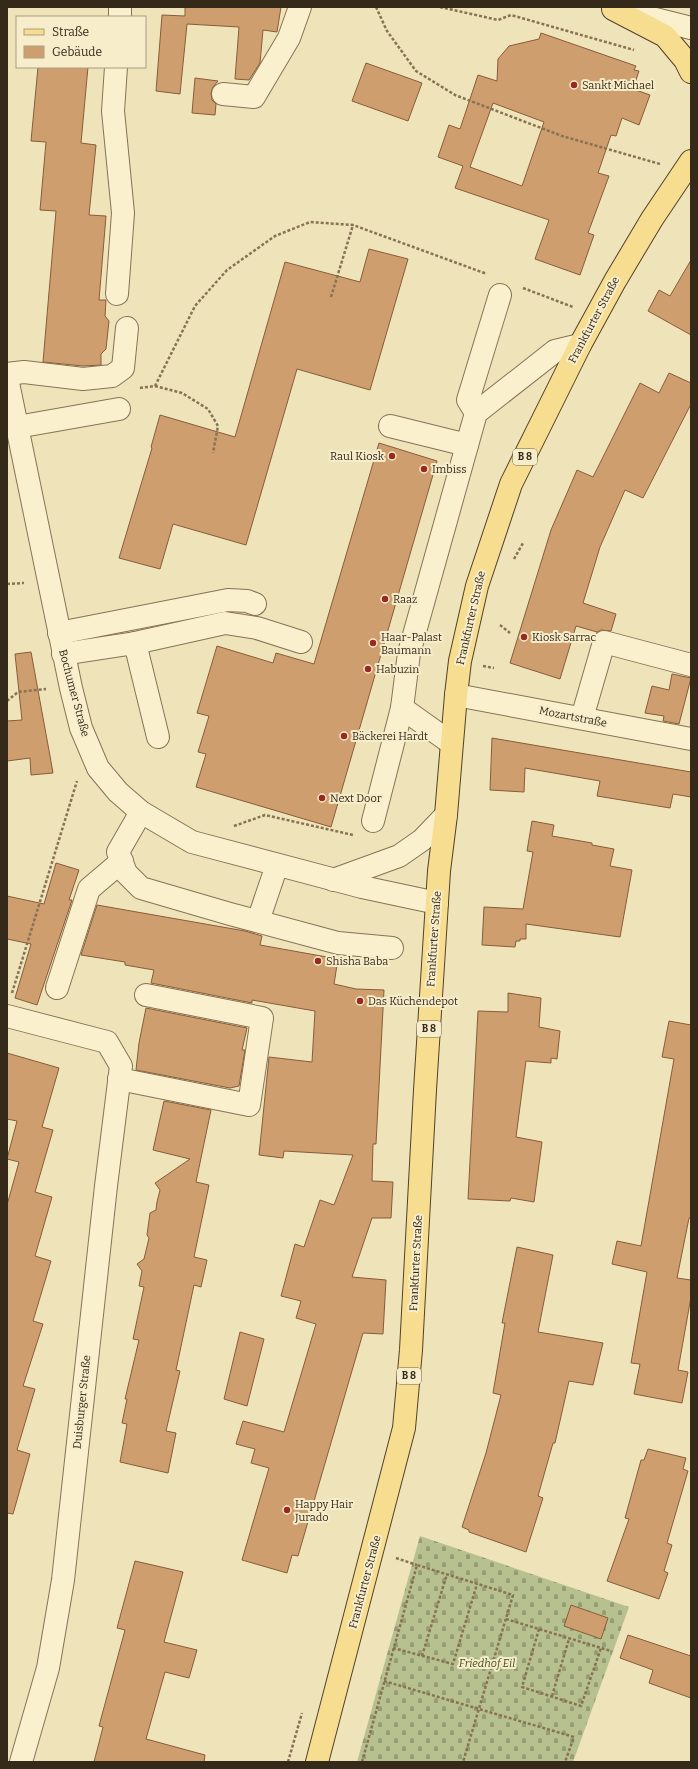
<svg xmlns="http://www.w3.org/2000/svg" width="698" height="1769" font-family="Bitter,serif">
<style>
.cemetery{fill:url(#cemetery-stones)}
.building{fill:#cf9e6e;stroke:#875d39;fill-rule:evenodd}
.lines{fill:none;stroke-linecap:round;stroke-linejoin:round}
.minor-casing{stroke:#877354;stroke-width:24}
.major-casing{stroke:#534029;stroke-width:24}
.path{stroke:#877354;stroke-width:2.5;stroke-dasharray:3 2;stroke-linecap:butt}
.minor{stroke:#faf0ce;stroke-width:22}
.major{stroke:#f6dd8f;stroke-width:22}
.poi-dot{fill:#982922;stroke:#f7edca;stroke-width:1.5}
.labels{text-anchor:middle;dominant-baseline:central;stroke-width:4;stroke-linejoin:round;paint-order:stroke}
.shield{fill:#f7edca;stroke:#6f644f;stroke-width:1}
.shield-label{font-size:10px;font-weight:bold;fill:#35291a}
.poi-label{font-size:11px;fill:#35291a;stroke:#f7edca;text-anchor:start}
.street-label{font-size:11px;fill:#35291a;stroke:#f7edca}
.park-label{font-size:11px;font-style:italic;fill:#425220;stroke:#f7edca}
</style>
<defs>
<pattern id="cemetery-stones" width="16" height="16" patternUnits="userSpaceOnUse"><rect width="16" height="16" fill="#b7c18f"/><path d="M2 7V4a2 2 0 0 1 4 0v3zM10 15v-3a2 2 0 0 1 4 0v3z" fill="#969d74"/></pattern>
</defs>
<rect width="100%" height="100%" fill="#efe3ba"/>
<path class="cemetery" d="M420,1536L629,1607L573,1762H357Z"/>
<g class="building">
<path d="M185,7H281L277,32L263,30L260,63L249,80L235,79L239,27L187,24L180,94L156,91L162,15L185,16Z"/>
<path d="M541,33L636,66L634,70L639,71L633,89L650,95L639,125L622,118L616,136L611,135L598,173L609,176L588,233L594,235L580,275L535,259L549,220L455,188L463,166L438,157L449,125L460,129L478,75L497,81L498,59L509,46L539,39ZM493,103L544,122L522,186L470,167Z"/>
<path d="M366,63L422,83L408,121L352,101Z"/>
<path d="M38,67H88L81,143L96,145L89,215L106,216L99,300H106L105,316L109,321L106,349L101,354V365L83,366L43,362L56,211L40,210L46,142L31,141Z"/>
<path d="M195,78L218,81L213,87L211,93L212,100L216,104L215,115L192,113Z"/>
<path d="M369,249L408,259L370,390L297,369L246,545L173,524L160,569L119,558L152,448L151,447L160,415L235,437L285,262L360,282Z"/>
<path d="M691,260V335L648,311L659,290L670,296Z"/>
<path d="M669,373L691,383V404L643,498L625,490L600,547L583,603L616,614L611,631L601,630L597,632L576,626L560,679L510,663L551,530L577,470L593,477L640,383L659,393Z"/>
<path d="M379,443L437,461L331,827L196,787L206,754L198,752L209,716L197,713L217,646L273,663L276,653L314,664Z"/>
<path d="M31,652L50,756L53,773L31,775L30,758L7,761V721L22,720L15,654Z"/>
<path d="M672,674L691,678L679,724L663,721L664,716L645,713L652,686L669,690Z"/>
<path d="M492,738L691,772V797L673,794L670,808L597,796L600,781L525,768L524,792L490,790Z"/>
<path d="M532,821L554,825L552,836L592,843V845L614,849L610,866L632,870L620,937L526,924V939H520V941H516L515,947L482,945L484,907L523,909L533,852L527,851Z"/>
<path d="M56,863L79,870L69,900H72L37,1005L15,998L31,944L7,939V896L44,904Z"/>
<path d="M97,905L245,931L262,936L260,945L338,959L334,984L356,989L384,990L376,1144H373L372,1181L393,1182L391,1218H372L352,1277L386,1280L383,1334L363,1333L298,1556L292,1555L287,1573L242,1560L269,1468L251,1463L255,1449L236,1444L243,1421L284,1432L316,1324L296,1318L301,1301L281,1296L295,1244L304,1247L320,1200L334,1205L353,1155L284,1151L283,1158L259,1155L269,1057L312,1062L315,1011L252,1000V1003L151,983L154,970L125,965V962L81,955Z"/>
<path d="M508,993L541,998L539,1027L560,1031L557,1059L551,1058V1063L526,1061L516,1137L542,1142L534,1202L511,1198L510,1201L468,1199L478,1011L508,1012Z"/>
<path d="M146,1008L247,1028L242,1050H245L239,1086L230,1088L136,1070L139,1043Z"/>
<path d="M669,1021L691,1025V1218H689L677,1278L691,1280V1297L678,1370L688,1372L682,1403L634,1394L640,1364L631,1363L647,1272L612,1264L617,1241L641,1246L674,1059L662,1057Z"/>
<path d="M7,1053L59,1068L42,1127L53,1130L35,1192L52,1197L35,1256L51,1261L33,1321L43,1324L23,1386L35,1389L17,1450L30,1454L13,1514L7,1513V1205L19,1162L7,1159L17,1121L7,1119Z"/>
<path d="M164,1101L211,1110L196,1182L209,1185L194,1257L207,1260L201,1287L194,1285L176,1370L180,1371L166,1431L176,1433L168,1473L120,1462L127,1424L122,1423L127,1399H125L139,1340L133,1339L144,1287L139,1286L142,1271L137,1264L144,1259L149,1238L147,1235L150,1213L156,1210L157,1202L160,1190L155,1183L190,1159L153,1150Z"/>
<path d="M517,1247L553,1255L538,1332L603,1343L593,1385L569,1381L555,1443H553L538,1496L543,1498L526,1552L469,1532V1530L462,1527L486,1453L501,1395L493,1393L505,1323H502Z"/>
<path d="M240,1332L264,1339L247,1406L224,1399Z"/>
<path d="M648,1449L686,1458L683,1469L688,1471L667,1543L672,1545L664,1571L668,1573L659,1599L607,1581L629,1519L625,1518L641,1460H644Z"/>
<path d="M135,1561L183,1572L164,1642L197,1650L189,1678L165,1672L146,1739L205,1755L204,1762H94L103,1727L99,1726L125,1630L117,1628Z"/>
<path d="M571,1605L608,1618L601,1639L564,1626Z"/>
<path d="M628,1635L691,1656V1698L649,1683L653,1670L620,1658Z"/>
</g>
<g class="lines">
<g class="minor-casing">
<g id="minor">
<path d="M627,12L691,28"/>
<path d="M120,17V7"/>
<path d="M116,67L113,111L123,213L117,294"/>
<path d="M223,94L254,97L289,38L300,7"/>
<path d="M7,374L24,372L83,379L112,376L123,368L127,328"/>
<path d="M7,378L71,688L81,728L98,768L118,792L141,812L192,842L362,887L437,903"/>
<path d="M476,413L468,400L500,295"/>
<path d="M390,426L467,445"/>
<path d="M17,427L119,409"/>
<path d="M59,633L228,600L247,601L255,604"/>
<path d="M135,643L225,623L257,628L301,642"/>
<path d="M63,654L135,643L158,737"/>
<path d="M456,695L691,739"/>
<path d="M402,708L451,743"/>
<path d="M582,718L604,642L691,665"/>
<path d="M141,812L118,852L126,873L141,888L230,914L338,943L392,948"/>
<path d="M373,821L402,708L409,653L476,413L555,351L580,345"/>
<path d="M333,880L399,856L422,840L446,815"/>
<path d="M258,921L277,865"/>
<path d="M57,988L89,889L122,861"/>
<path d="M7,1016L107,1042L121,1066L106,1186L63,1580L48,1668L21,1762"/>
<path d="M119,1079L249,1105L262,1018L146,995"/>
</g>
</g>
<g class="major-casing">
<g id="major">
<path d="M613,9L665,36L685,60L691,72"/>
<path d="M317,1762L404,1428L411,1350L425,1090L439,871L446,815L456,695L460,661L477,586L511,484L580,345L615,281L652,219L691,161"/>
</g>
</g>
<g class="path">
<path d="M376,7L387,31L416,71L455,95L562,136L660,164"/>
<path d="M440,7L498,20L511,15L634,50"/>
<path d="M523,288L573,307"/>
<path d="M331,297L353,225"/>
<path d="M155,386L182,393L208,409L218,426L213,453"/>
<path d="M140,388L155,386L195,306L227,270L275,236L310,222L353,225L487,274"/>
<path d="M514,559L523,543"/>
<path d="M7,584L24,583"/>
<path d="M500,625L510,633"/>
<path d="M483,666L494,668"/>
<path d="M7,701L18,692L46,689"/>
<path d="M234,826L265,815L353,835"/>
<path d="M12,993L77,781"/>
<path d="M396,1558L417,1565"/>
<path d="M506,1619L611,1651"/>
<path d="M539,1629L522,1687L581,1706L601,1648"/>
<path d="M393,1648L453,1664L477,1584"/>
<path d="M422,1656L447,1574"/>
<path d="M384,1681L574,1737L565,1762"/>
<path d="M552,1696L569,1639"/>
<path d="M288,1762L302,1713"/>
<path d="M362,1762L417,1565L513,1595L463,1762"/>
</g>
<use href="#minor" class="minor"/>
<use href="#major" class="major"/>
</g>
<g class="poi-dot">
<circle cx="574" cy="85" r="4"/>
<circle cx="392" cy="456" r="4"/>
<circle cx="424" cy="469" r="4"/>
<circle cx="385" cy="599" r="4"/>
<circle cx="524" cy="637" r="4"/>
<circle cx="373" cy="643" r="4"/>
<circle cx="368" cy="669" r="4"/>
<circle cx="344" cy="736" r="4"/>
<circle cx="322" cy="798" r="4"/>
<circle cx="318" cy="961" r="4"/>
<circle cx="360" cy="1001" r="4"/>
<circle cx="287" cy="1510" r="4"/>
</g>
<g class="labels">
<g class="shield">
<rect x="513" y="449" width="24" height="16" rx="3"/>
<rect x="417" y="1021" width="24" height="16" rx="3"/>
<rect x="397" y="1368" width="24" height="16" rx="3"/>
</g>
<g class="shield-label">
<text x="525" y="457">B 8</text>
<text x="429" y="1029">B 8</text>
<text x="409" y="1376">B 8</text>
</g>
<g class="poi-label">
<text x="582" y="85">Sankt Michael</text>
<text x="384" y="456" text-anchor="end">Raul Kiosk</text>
<text x="432" y="469">Imbiss</text>
<text x="393" y="599">Raaz</text>
<text x="381" y="637">Haar-Palast<tspan x="381" dy="13">Baumann</tspan></text>
<text x="532" y="637">Kiosk Sarrac</text>
<text x="376" y="669">Habuzin</text>
<text x="352" y="736">Bäckerei Hardt</text>
<text x="330" y="798">Next Door</text>
<text x="326" y="961">Shisha Baba</text>
<text x="368" y="1001">Das Küchendepot</text>
<text x="295" y="1504">Happy Hair<tspan x="295" dy="13">Jurado</tspan></text>
</g>
<g class="street-label">
<text transform="translate(594 320) rotate(-62)">Frankfurter Straße</text>
<text transform="translate(471 618) rotate(-77)">Frankfurter Straße</text>
<text transform="translate(74 693) rotate(75)">Bochumer Straße</text>
<text transform="translate(573 717) rotate(11)">Mozartstraße</text>
<text transform="translate(434 939) rotate(-86)">Frankfurter Straße</text>
<text transform="translate(416 1263) rotate(-87)">Frankfurter Straße</text>
<text transform="translate(82 1402) rotate(-84)">Duisburger Straße</text>
<text transform="translate(365 1582) rotate(-75)">Frankfurter Straße</text>
</g>
<g class="park-label">
<text x="487" y="1663">Friedhof Eil</text>
</g>
</g>
<rect width="698" height="1769" fill="none" stroke="#35291a" stroke-width="16"/>
<rect x="16" y="16" width="130" height="52" fill="#f7edca" stroke="#a99f84"/>
<rect x="24" y="29" width="20" height="6" fill="#f6dd8f" stroke="#a99f84"/>
<text x="52" y="36" font-size="12" fill="#35291a">Straße</text>
<rect x="24" y="46" width="20" height="12" fill="#cf9e6e" stroke="#a99f84"/>
<text x="52" y="56" font-size="12" fill="#35291a">Gebäude</text>
</svg>
